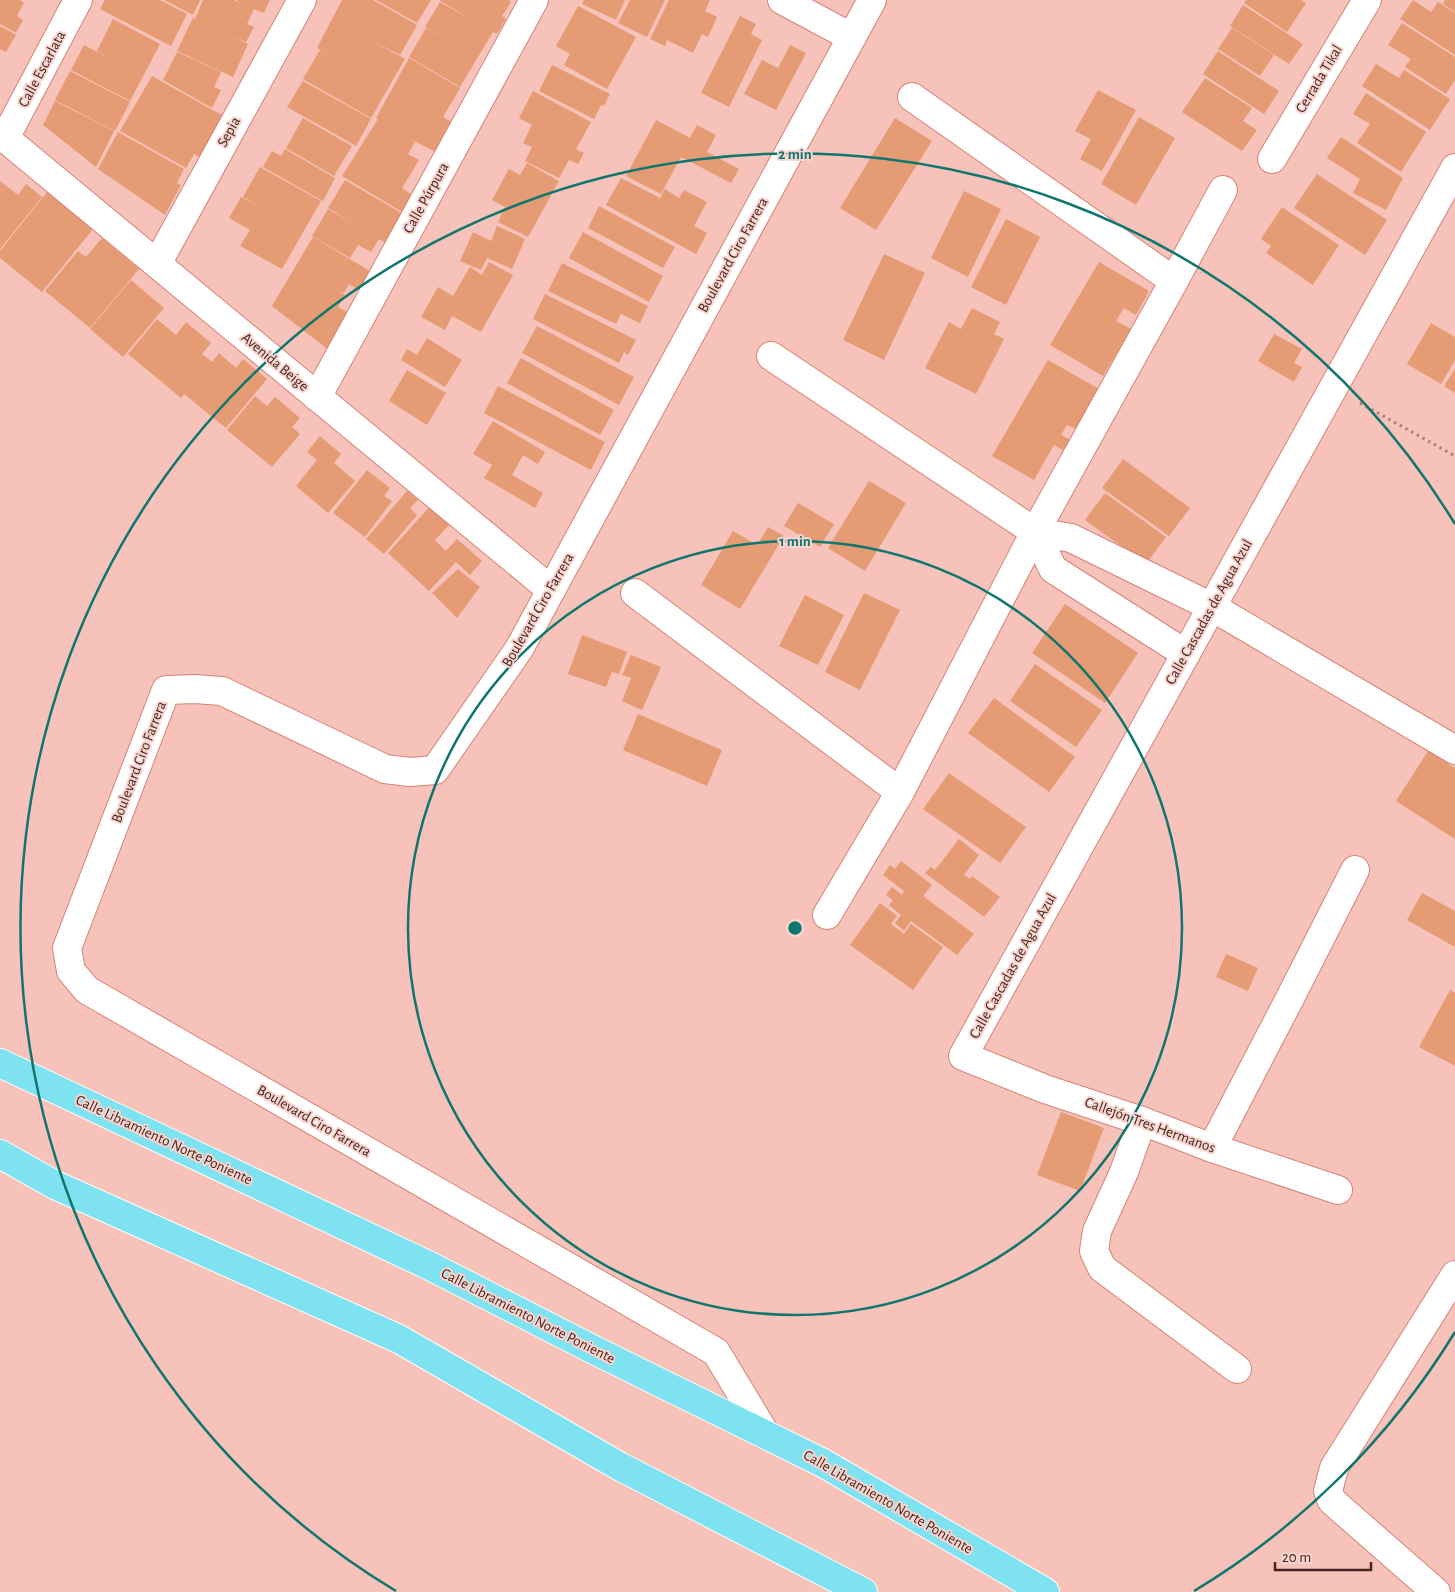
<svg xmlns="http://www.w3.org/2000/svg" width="1455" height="1592" font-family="'Alegreya Sans',sans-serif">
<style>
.building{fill:#e59b74}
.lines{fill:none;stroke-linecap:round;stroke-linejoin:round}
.minor-casing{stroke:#d58377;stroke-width:30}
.trunk-casing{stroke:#fff;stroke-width:30}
.path{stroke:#ad8079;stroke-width:3;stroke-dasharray:2.5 4;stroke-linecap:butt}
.minor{stroke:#fff;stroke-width:28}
.trunk{stroke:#7ee2f0;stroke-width:28}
.ring{fill:none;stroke:#0f766e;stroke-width:2.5}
.labels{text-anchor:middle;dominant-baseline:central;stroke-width:4;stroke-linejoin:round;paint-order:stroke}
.street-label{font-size:15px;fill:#462520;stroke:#f8d4ce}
.centre{fill:#0f766e;stroke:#f8d4ce;stroke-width:2.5}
.ring-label{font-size:15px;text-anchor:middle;font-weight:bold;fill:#0f766e;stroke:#f8d4ce;stroke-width:4;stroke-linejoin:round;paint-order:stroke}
</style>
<rect width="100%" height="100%" fill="#f7c2b9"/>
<g class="building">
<path d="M0,0H20L24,3L17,16L23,20L16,33L0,24Z"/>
<path d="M105,0H160L187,14L171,46L100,9Z"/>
<path d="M164,0H200L193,15Z"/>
<path d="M203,0H234L242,4L236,0H270L264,13L254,9L247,24L254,27L246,42L233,36L248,44L233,77L177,51L193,18L195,19Z"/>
<path d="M342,0H373L417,25L400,55L369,39L405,59L371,118L303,79L320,50L367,76L317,48Z"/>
<path d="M376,0H431L417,23Z"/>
<path d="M439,0H509L511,2L502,16L506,19L497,34L493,32L460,87L409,57L426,28L470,53L425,27L440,2L474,21Z"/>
<path d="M584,0H625L616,20L582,4Z"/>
<path d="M630,0H665L647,37L618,23Z"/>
<path d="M669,0H710L705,11L717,17L708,37L702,34L693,53L667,40L665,46L650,39Z"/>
<path d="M1246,0H1301L1306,3L1287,32L1244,3Z"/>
<path d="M1413,0L1431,12L1438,2L1455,13V55L1400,19Z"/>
<path d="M1445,0H1455V12L1443,4Z"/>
<path d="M1243,5L1303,44L1289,64L1230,26Z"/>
<path d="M578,6L636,37L607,89L564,65L570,54L556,46Z"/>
<path d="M740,16L756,24L751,34L762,40L729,107L701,93Z"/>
<path d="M113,19L160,44L130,101L71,70L84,45L113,60L97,51Z"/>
<path d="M1402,23L1455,57V80L1446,94L1405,67L1411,59L1388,45Z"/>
<path d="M0,26L16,35L6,52L0,49Z"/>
<path d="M1232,28L1274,55L1260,76L1218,49Z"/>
<path d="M790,45L806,53L776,110L744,94L762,60L778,68Z"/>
<path d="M1218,51L1279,91L1264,114L1203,74Z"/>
<path d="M177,52L221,72L214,87L221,90L212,108L163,80Z"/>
<path d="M409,58L460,88L443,117L452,122L435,152L409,138L415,142L408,154L419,160L402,188L414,196L404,213L342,176L378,119L376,118Z"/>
<path d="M1376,64L1399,78L1404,70L1450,99L1430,130L1362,86Z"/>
<path d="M552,65L610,94L604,106L601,105L594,119L539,91Z"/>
<path d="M70,71L130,102L115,131L55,100Z"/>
<path d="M152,76L227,118L205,161L194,154L186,168L120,131Z"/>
<path d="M1205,78L1252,108L1243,121L1257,130L1242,151L1182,112Z"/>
<path d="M303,81L371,119L356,146L287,107Z"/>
<path d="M1098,90L1136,110L1102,171L1080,159L1091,139L1075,131Z"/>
<path d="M533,91L591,122L576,149L584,153L578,164L569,160L559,178L525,161L532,147L523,143L532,125L519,118Z"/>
<path d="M1366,93L1426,132L1401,172L1357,143L1370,124L1353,114Z"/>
<path d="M55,101L114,131L96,167L43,125Z"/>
<path d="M1139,117L1175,138L1136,205L1101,184Z"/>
<path d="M303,118L352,146L334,176L286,148Z"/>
<path d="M895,118L932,141L876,230L840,208Z"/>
<path d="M656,120L690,138L697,125L716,135L707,152L739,169L731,183L681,157L661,194L626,176Z"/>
<path d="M118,132L184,169L177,183L181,185L165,215L98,169Z"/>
<path d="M1341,137L1403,178L1386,210L1353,193L1360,179L1327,158Z"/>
<path d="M285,149L335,178L323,201L263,167L272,151L281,156Z"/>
<path d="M527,163L559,181L528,237L498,222L505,207L492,200L509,169L520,175Z"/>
<path d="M260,167L321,201L282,269L240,246L250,230L229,218L241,197L259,206L243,197Z"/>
<path d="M1317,174L1387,220L1365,255L1294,208Z"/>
<path d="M621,178L660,198L665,189L679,198L684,190L707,202L694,226L707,233L696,254L606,205Z"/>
<path d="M345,180L408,217L391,246L379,239L371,252L358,245L350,258L312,236L328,209L358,226L328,208Z"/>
<path d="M0,181L18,195L26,184L42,197L0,249Z"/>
<path d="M964,191L1001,209L968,277L931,258Z"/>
<path d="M47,192L93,229L42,292L0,258V251Z"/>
<path d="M599,206L675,247L663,268L588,228Z"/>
<path d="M1282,207L1339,245L1313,285L1266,253L1271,246L1261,239Z"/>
<path d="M1006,219L1040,237L1006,305L971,287Z"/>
<path d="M497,226L525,239L512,269L487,258L481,270L460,261L473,232L491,241Z"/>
<path d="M583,232L663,276L649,302L569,258Z"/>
<path d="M313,237L373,273L362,292L349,284L344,293L336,290L345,295L338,307L350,314L329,350L272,306Z"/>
<path d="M102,238L139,269L90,328L45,291L78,251L86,257Z"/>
<path d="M884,254L925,273L884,360L843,340Z"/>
<path d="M489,262L513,275L481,332L452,316L445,330L421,317L438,287L453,296L470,267L482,275Z"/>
<path d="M1099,262L1149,291L1136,315L1124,308L1116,321L1131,329L1103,376L1050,345Z"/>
<path d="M562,263L648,306L640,323L621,314L616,324L548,291Z"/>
<path d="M131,280L164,308L123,357L90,329Z"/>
<path d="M545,294L636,340L628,355L624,352L619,363L533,319Z"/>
<path d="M972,308L1000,322L994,334L1004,339L976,394L925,368L949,322L961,329Z"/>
<path d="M157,319L176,335L186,322L211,343L202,354L212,362L219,353L236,368L243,359L267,379L226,428L184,394L181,398L128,354Z"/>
<path d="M1431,323L1455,337V360L1441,384L1407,364Z"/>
<path d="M537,326L634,377L619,405L522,353Z"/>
<path d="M1274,334L1302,349L1294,363L1302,367L1294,382L1258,361Z"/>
<path d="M427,338L462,360L445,387L401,360L407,349L417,355Z"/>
<path d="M521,358L614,410L600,435L507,383Z"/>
<path d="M1048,360L1101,390L1078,430L1067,425L1061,435L1072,441L1066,452L1054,445L1034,480L992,456Z"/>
<path d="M1455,369V393L1444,386Z"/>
<path d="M407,370L446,393L427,425L389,401Z"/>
<path d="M498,386L605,442L591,470L484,413Z"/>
<path d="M255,396L267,406L275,397L300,418L292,427L300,434L272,467L227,430Z"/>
<path d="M493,421L545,452L538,464L523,455L512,475L543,493L535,508L484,478L492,465L473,454Z"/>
<path d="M320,436L341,454L334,463L355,481L328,513L296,486L317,460L307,452Z"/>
<path d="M1123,459L1190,508L1169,536L1102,488Z"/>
<path d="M367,470L390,488L384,496L392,501L365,537L333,513Z"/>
<path d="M869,481L906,503L865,571L828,548Z"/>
<path d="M407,491L418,500L410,508L417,515L384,554L366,539Z"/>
<path d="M1105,493L1166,537L1146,564L1085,520Z"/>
<path d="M798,503L834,524L820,547L784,526Z"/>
<path d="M432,504L452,522L435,540L446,551L457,539L482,561L470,575L456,562L429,591L388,553Z"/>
<path d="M768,527L784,536L740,609L701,585L733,531L757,545Z"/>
<path d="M458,569L480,587L457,618L432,593Z"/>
<path d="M864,593L900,610L860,690L825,672Z"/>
<path d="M805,595L844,615L818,665L779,646Z"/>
<path d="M1065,604L1138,653L1105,703L1032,653Z"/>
<path d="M582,635L627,652L619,674L612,672L606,687L568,674Z"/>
<path d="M631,655L661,667L642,710L622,701L631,678L622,675Z"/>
<path d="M1035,664L1102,710L1076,747L1010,701Z"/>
<path d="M994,698L1075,757L1049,792L968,733Z"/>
<path d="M638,714L722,750L707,786L623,750Z"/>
<path d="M1428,751L1455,768V839L1396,801Z"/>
<path d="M949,773L1026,827L1000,863L923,809Z"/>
<path d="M959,839L979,855L964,875L970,879L972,876L1000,897L984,917L925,873L931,867L935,870Z"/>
<path d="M901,861L932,885L923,896L974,934L957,955L911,921L904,931L895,923L901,915L889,905L893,900L886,895L892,887L902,895L904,891L883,875L890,865L895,869Z"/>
<path d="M1422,893L1455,911V947L1407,920Z"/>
<path d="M880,903L897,916L891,924L904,934L911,924L943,947L913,990L850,945Z"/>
<path d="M1226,954L1258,968L1248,991L1216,977Z"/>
<path d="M1450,990L1455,993V1066L1419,1047Z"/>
<path d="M1061,1112L1104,1128L1080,1191L1037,1175Z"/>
</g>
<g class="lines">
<g class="minor-casing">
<g id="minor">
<path d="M782,0L851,37"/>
<path d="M912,97L1174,281"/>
<path d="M0,134L551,590"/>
<path d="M5,138L78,0"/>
<path d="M1272,159L1367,0"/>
<path d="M157,264L302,0"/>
<path d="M771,356L1035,532L1071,538L1212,607L1455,750"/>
<path d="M317,397L534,0"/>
<path d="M1035,532L1053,569L1186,654"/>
<path d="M635,593L900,792"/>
<path d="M827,915L900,792L1035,532L1174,281L1223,190"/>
<path d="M1142,1121L1124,1172L1097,1231L1094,1251L1102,1268L1237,1369"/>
<path d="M1212,1148L1290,998L1355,870"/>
<path d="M1338,1190L1212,1148L1142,1121L1045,1089L963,1056L1455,168"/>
<path d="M766,1435L716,1352L87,990L71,971L67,948L166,690L195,689L222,691L385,769L410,772L435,770L519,649L872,0"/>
<path d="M1436,1592L1332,1501L1328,1491L1334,1468L1455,1275"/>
</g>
</g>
<g class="trunk-casing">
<g id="trunk">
<path d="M0,1063L430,1266L592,1349L823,1463L1045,1592"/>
<path d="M0,1154L55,1185L399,1339L619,1466L863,1592"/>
</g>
</g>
<path class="path" d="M1360,403L1455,456"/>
<use href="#minor" class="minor"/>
<use href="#trunk" class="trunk"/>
</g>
<g class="ring">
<circle cx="795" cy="928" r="387"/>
<path d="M1455 1332A774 774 0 0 1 1194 1591M396 1591A774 774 0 1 1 1455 524"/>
</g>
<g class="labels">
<g class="street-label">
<text transform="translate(42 69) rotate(-62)">Calle Escarlata</text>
<text transform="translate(1319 79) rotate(-59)">Cerrada Tikal</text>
<text transform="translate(229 132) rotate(-61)">Sepia</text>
<text transform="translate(426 198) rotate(-61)">Calle Púrpura</text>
<text transform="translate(733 255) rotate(-61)">Boulevard Ciro Farrera</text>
<text transform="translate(275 362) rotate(40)">Avenida Beige</text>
<text transform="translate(538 610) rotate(-60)">Boulevard Ciro Farrera</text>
<text transform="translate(1209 612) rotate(-61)">Calle Cascadas de Agua Azul</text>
<text transform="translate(139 762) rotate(-69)">Boulevard Ciro Farrera</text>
<text transform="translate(1013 966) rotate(-61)">Calle Cascadas de Agua Azul</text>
<text transform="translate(314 1121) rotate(30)">Boulevard Ciro Farrera</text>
<text transform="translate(1150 1125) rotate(20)">Callejón Tres Hermanos</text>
<text transform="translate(164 1140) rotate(25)">Calle Libramiento Norte Poniente</text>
<text transform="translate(528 1316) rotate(27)">Calle Libramiento Norte Poniente</text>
<text transform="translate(888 1502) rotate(30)">Calle Libramiento Norte Poniente</text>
</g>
</g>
<circle cx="795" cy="928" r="8" class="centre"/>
<g class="ring-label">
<text x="795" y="159">2 min</text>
<text x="795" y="546">1 min</text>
</g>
<path d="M1275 1562v8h96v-8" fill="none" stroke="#462520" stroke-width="2.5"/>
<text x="1282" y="1562" font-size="15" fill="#462520" stroke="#f8d4ce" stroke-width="4" paint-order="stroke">20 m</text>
</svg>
